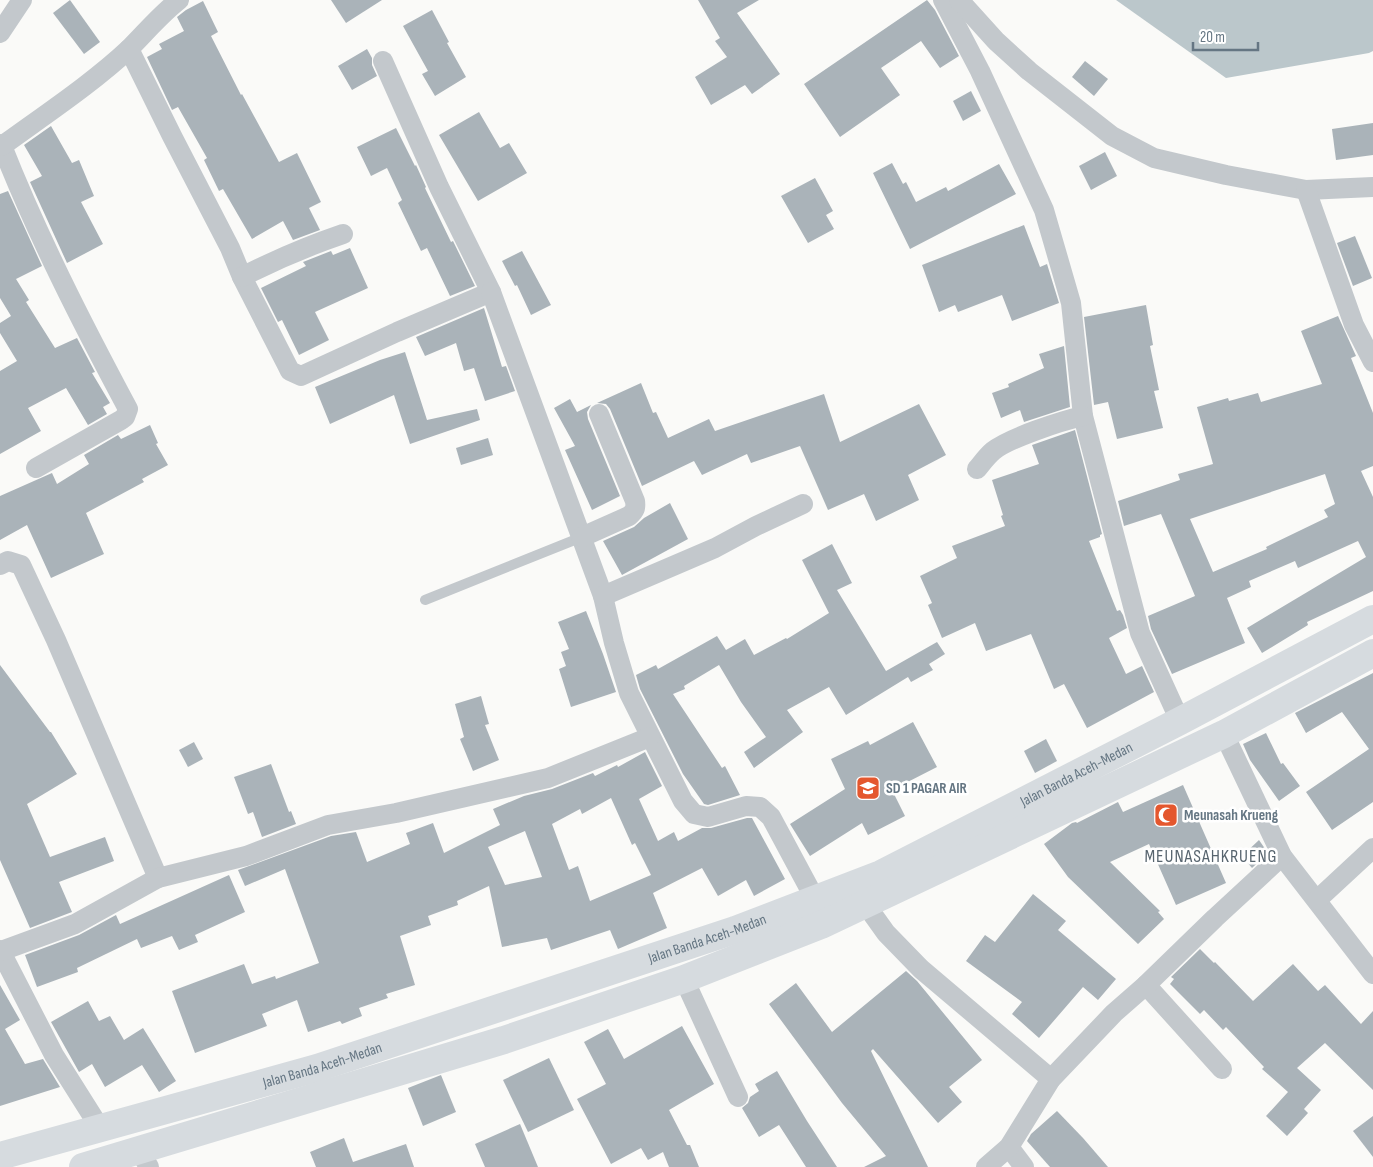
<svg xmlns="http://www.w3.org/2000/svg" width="1373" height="1167" font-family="'Sofia Sans Condensed',sans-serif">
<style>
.water{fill:#bbc7cb}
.building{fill:#aab3b9;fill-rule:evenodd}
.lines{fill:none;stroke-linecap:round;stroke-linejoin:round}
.lane{stroke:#c3c8cc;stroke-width:10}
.street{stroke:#c3c8cc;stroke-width:20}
.highway{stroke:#d6dbdf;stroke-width:28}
.labels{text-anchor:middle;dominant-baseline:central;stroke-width:5;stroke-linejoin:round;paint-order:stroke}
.street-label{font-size:15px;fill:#657683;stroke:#fff}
.poi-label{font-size:15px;font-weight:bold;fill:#657683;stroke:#fff;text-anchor:start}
.quarter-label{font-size:18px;letter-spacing:1px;fill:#57646e;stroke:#fff}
</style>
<rect width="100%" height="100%" fill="#fafaf8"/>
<path class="water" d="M1116,0H1373V51L1369,53L1226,78Z"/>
<g class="building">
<path d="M70,0L100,42L84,54L53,13Z"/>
<path d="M331,0H382L346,23Z"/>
<path d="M698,0H759L737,13L780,74L752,94L745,85L711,105L695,77L727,57L715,41L720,38Z"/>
<path d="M927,0L935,10L959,56L940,68L921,41L881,68L900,95L840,137L804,84Z"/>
<path d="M203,1L218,32L211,36L241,95L242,94L279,162L297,153L321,202L309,208L320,230L293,240L283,221L252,239L223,189L219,191L204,160L207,158L178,107L172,110L147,57L162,49L159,44L184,31L177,17L186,10Z"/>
<path d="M432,10L449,42L447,43L466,77L435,96L422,74L428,71L403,26Z"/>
<path d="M367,49L372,58V65L377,76L352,90L338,66Z"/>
<path d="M1085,61L1108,79L1094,96L1072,77Z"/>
<path d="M971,91L981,111L963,121L953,101Z"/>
<path d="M479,112L500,148L509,143L527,173L478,201L439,135Z"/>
<path d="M1373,123V155L1336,160L1332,129Z"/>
<path d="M51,126L72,163L79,160L94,196L81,202L103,244L67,263L30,182L42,176L24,145Z"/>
<path d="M396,128L415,166L416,165L426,187L425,188L451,242L453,241L475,286L450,296L427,248L421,251L398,203L402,200L387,168L371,176L357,147Z"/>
<path d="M1105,152L1117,176L1091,190L1079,166Z"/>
<path d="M892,163L903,184L906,182L916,202L946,187L948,191L999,164L1016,194L910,249L873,173Z"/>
<path d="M815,178L833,211L826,215L834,229L808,243L781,196Z"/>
<path d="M8,191L42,266L16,279L29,300L26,302L55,348L77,338L95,372L92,373L110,403L103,407L107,414L88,425L66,388L28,408L41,431L0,454V371L17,361L0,333V323L11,316L0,298V194Z"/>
<path d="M1024,225L1040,267L1047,264L1059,303L1012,321L1002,295L958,312L955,305L939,312L922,265Z"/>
<path d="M1355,236L1372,278L1353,286L1337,243Z"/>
<path d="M350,248L368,288L315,312L329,340L299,355L282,320L278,322L261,288L306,266L303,262L331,251L333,255Z"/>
<path d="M522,251L551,305L531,315L517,285L515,286L502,261Z"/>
<path d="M1146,305L1153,345L1150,346L1159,390L1154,391L1163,428L1117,439L1108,402L1094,405L1084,317Z"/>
<path d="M484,308L502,367L506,366L515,391L485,401L474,368L464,371L456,343L425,356L416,337Z"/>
<path d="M1338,316L1356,356L1351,358L1373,413V466L1361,471L1373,497V591L1307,622L1308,625L1262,653L1247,628L1366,557L1358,541L1298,568L1295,561L1249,581L1251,587L1227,598L1245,643L1172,674L1151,629L1148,616L1195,596L1161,514L1124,526L1118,501L1180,480L1178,474L1213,464L1197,407L1228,398L1229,401L1258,393L1261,402L1322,384L1301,331ZM1325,474L1335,504L1324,510L1328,517L1266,547L1267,549L1213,572L1190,519Z"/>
<path d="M1064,346L1070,407L1024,422L1020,410L1001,418L992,393L1009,387L1008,384L1044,368L1039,354Z"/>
<path d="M405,352L427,420L477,409L480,420L410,444L394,395L330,424L315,387L380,360Z"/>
<path d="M641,383L653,413L656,412L668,438L709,419L715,431L824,394L840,442L919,404L946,455L908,475L919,500L876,521L864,494L828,510L800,446L751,463L747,454L702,475L694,461L642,486L610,409L606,404L597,403Z"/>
<path d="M570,399L577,412L591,405L587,412L588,419L620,496L592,510L565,450L575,446L554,408Z"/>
<path d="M150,425L158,443L156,444L168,465L142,479L144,482L86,513L104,554L51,578L27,525L0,540V496L52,473L57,484L89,464L84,455L118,435L121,439Z"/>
<path d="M1075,430L1102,534L1100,535V537L1089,541L1117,611L1120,610L1123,615L1127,628L1109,638L1126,674L1142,666L1154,692L1087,728L1064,684L1054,689L1031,634L986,651L975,623L942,638L928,605L932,603L920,576L957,558L952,546L1005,526L1001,516L1003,515L992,480L1039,464L1032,445Z"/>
<path d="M488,438L493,455L461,465L456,448Z"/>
<path d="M670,503L688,539L622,575L603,541L634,527L644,518Z"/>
<path d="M832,544L852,583L837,590L886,671L937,642L945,654L929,664L933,670L911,682L908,677L846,715L829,687L787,710L803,732L754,768L744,752L766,737L741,702L719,665L684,686L685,689L673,694L722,768L725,766L740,795L708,805L704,804L683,774L640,689L636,675L656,665L658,669L717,636L726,650L745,639L754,655L786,638L787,639L829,613L802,560Z"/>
<path d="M586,611L603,654L616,692L571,707L559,669L566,666L561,652L569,649L558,622Z"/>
<path d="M0,665L50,732H51L77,774L27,804L50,857L105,837L114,861L59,882L72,912L30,928L0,860Z"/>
<path d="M1373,673V802L1332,830L1306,792L1369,749L1342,712L1306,733L1295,713Z"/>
<path d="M481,696L489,724L485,725L499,760L473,771L460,739L464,737L455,704Z"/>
<path d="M913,722L937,767L892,790L905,816L868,835L862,823L810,856L790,824L845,789L831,759L868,741L870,745Z"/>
<path d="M1266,733L1281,764L1283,763L1300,786L1279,801L1250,760L1243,744Z"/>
<path d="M1046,739L1057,761L1035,773L1024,751Z"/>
<path d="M194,742L203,759L188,767L179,750Z"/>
<path d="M645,752L662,786L639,799L658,841L674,832L678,841L702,828H711L747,818H752L785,879L754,896L746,880L718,896L702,868L653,893L667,928L618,949L610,930L551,950L547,938L502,947L489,886L457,901L458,905L428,916L431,925L400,936L415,985L386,994L388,998L359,1008L362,1016L342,1024L340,1021L308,1032L297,1000L262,1014L267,1026L195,1053L172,991L244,964L252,984L275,976L276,979L319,963L285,869L245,886L238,870L331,836L356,832L367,862L410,844L406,833L433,823L444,853L500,825L493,809L524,796L552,789L593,773L595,776L617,765L618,767ZM611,798L632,845L635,843L651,875L590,901L578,866L569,870L552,824L580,809L582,814ZM525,831L542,877L505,885L488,847Z"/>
<path d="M271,764L289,812L291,811L296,824L262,837L253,812L248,814L234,777Z"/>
<path d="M1183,785L1226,883L1176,905L1149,844L1110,862L1160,911L1158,912L1164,919L1138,944L1068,877L1044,844L1072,823L1076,822L1077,823L1118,802L1123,812Z"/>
<path d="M1259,840L1268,853L1252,868L1242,856Z"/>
<path d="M229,875L245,912L195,935L198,942L179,950L172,936L141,948L137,939L77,968L78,972L37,987L25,955L79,935L116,915L120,924Z"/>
<path d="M1033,894L1066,921L1058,930L1116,979L1098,1000L1083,987L1039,1038L1012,1014L1022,1002L966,961L985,935L995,942Z"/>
<path d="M1200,949L1214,963L1215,962L1253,1001L1293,964L1318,991L1325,985L1361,1024L1373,1011V1090L1325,1043L1297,1068L1321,1090L1304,1109L1308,1113L1287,1136L1266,1116L1288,1092L1262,1069L1264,1067L1226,1027L1223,1030L1204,1010L1200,1014L1170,984L1174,979L1171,977Z"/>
<path d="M906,971L917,981L982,1060L949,1087L962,1102L938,1123L873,1049L871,1051L928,1167H864L886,1156L842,1103L769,1004L796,983L832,1032Z"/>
<path d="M0,985L20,1020L5,1029L25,1064L43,1059L60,1087L0,1106Z"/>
<path d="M88,1001L99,1021L110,1016L124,1040L143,1028L176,1081L159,1092L142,1065L105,1087L92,1064L79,1072L51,1022Z"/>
<path d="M682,1026L714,1084L669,1110L687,1145H690L699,1167H669L663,1152L648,1160L641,1148L611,1164L577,1099L606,1084L584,1042L608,1029L624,1059Z"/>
<path d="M549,1058L574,1110L528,1132L503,1080Z"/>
<path d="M777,1071L807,1121L837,1167H806L779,1125L759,1137L742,1108L748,1103L750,1097L759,1091L755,1084Z"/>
<path d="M441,1075L456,1112L423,1126L408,1088Z"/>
<path d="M1057,1111L1083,1138L1108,1167H1050L1027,1141L1031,1134Z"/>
<path d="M1373,1116V1157L1353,1131Z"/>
<path d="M520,1124L538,1167H485L475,1144Z"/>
<path d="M344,1138L353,1162L406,1144L414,1167H316L310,1152Z"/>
</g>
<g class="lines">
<path class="lane" d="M425,600L582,537"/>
<g class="street">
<path d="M943,0L980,71L1044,210L1071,303L1083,416L1140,633L1180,721"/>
<path d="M959,0L996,41L1029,71L1112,136L1154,158L1226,175L1306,190L1373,187"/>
<path d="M0,33L22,0"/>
<path d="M129,49L172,136L230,248L242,277L287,365L290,371L301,376L397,332L491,292L439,187L383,61"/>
<path d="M0,144L2,146C38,237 82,323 128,409L125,417L121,420L36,468"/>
<path d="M2,146C43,116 93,83 130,48C146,32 160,15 179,0"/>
<path d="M1306,190L1354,325L1373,362"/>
<path d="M242,277C275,260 308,246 343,234"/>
<path d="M491,292L603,596L614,643L629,693L683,801L694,814L708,817L746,806L760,807L771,817L815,899"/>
<path d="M977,469C982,463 987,456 993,451C1009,438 1061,421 1083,416"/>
<path d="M582,537L629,516C635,511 636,508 635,501L599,414"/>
<path d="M0,565L8,561L21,565L56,640L158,878"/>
<path d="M603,596L715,548L756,526L803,504"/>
<path d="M1224,734L1282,856L1373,974"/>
<path d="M1317,900L1373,848"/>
<path d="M866,905L886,933L921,969L1051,1079"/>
<path d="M0,950L54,1055L100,1128"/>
<path d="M1,951L75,924L158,878L246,856L328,825L396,813L548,778L650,737"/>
<path d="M684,979L738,1097"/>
<path d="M1146,985L1222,1069"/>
<path d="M1009,1147L1024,1167"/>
<path d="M139,1150L149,1167"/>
<path d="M986,1167L1009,1147L1051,1079L1114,1013L1146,985L1215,918L1282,856"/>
</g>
<g class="highway">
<path id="s1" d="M0,1156L317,1068L735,930L881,874L1180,721L1373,619"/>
<path d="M83,1167L504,1040L684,979L821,925L1224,734L1373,653"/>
</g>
</g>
<defs>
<g id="school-square" transform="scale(1.25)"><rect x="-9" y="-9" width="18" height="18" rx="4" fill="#e4572e" stroke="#fff"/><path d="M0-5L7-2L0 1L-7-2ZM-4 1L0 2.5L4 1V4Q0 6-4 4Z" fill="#fff"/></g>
<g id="mosque-square" transform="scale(1.25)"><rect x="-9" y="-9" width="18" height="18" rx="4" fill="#e4572e" stroke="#fff"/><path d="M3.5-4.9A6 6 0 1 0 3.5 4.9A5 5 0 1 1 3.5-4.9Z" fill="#fff"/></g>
</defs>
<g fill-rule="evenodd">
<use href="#school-square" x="868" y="788"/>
<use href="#mosque-square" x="1166" y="815"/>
</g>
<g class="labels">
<g class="street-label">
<text stroke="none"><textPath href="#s1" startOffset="1145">Jalan Banda Aceh-Medan</textPath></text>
<text stroke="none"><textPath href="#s1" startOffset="740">Jalan Banda Aceh-Medan</textPath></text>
<text stroke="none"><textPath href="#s1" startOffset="335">Jalan Banda Aceh-Medan</textPath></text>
</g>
<g class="poi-label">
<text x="886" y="788">SD 1 PAGAR AIR</text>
<text x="1184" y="815">Meunasah Krueng</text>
</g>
<g class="quarter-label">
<text x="1211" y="856">MEUNASAHKRUENG</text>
</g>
</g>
<path d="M1193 42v8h65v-8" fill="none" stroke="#657683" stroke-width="2.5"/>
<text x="1200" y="42" font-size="15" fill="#657683" stroke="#ffffff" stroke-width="4" paint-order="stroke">20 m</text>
</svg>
